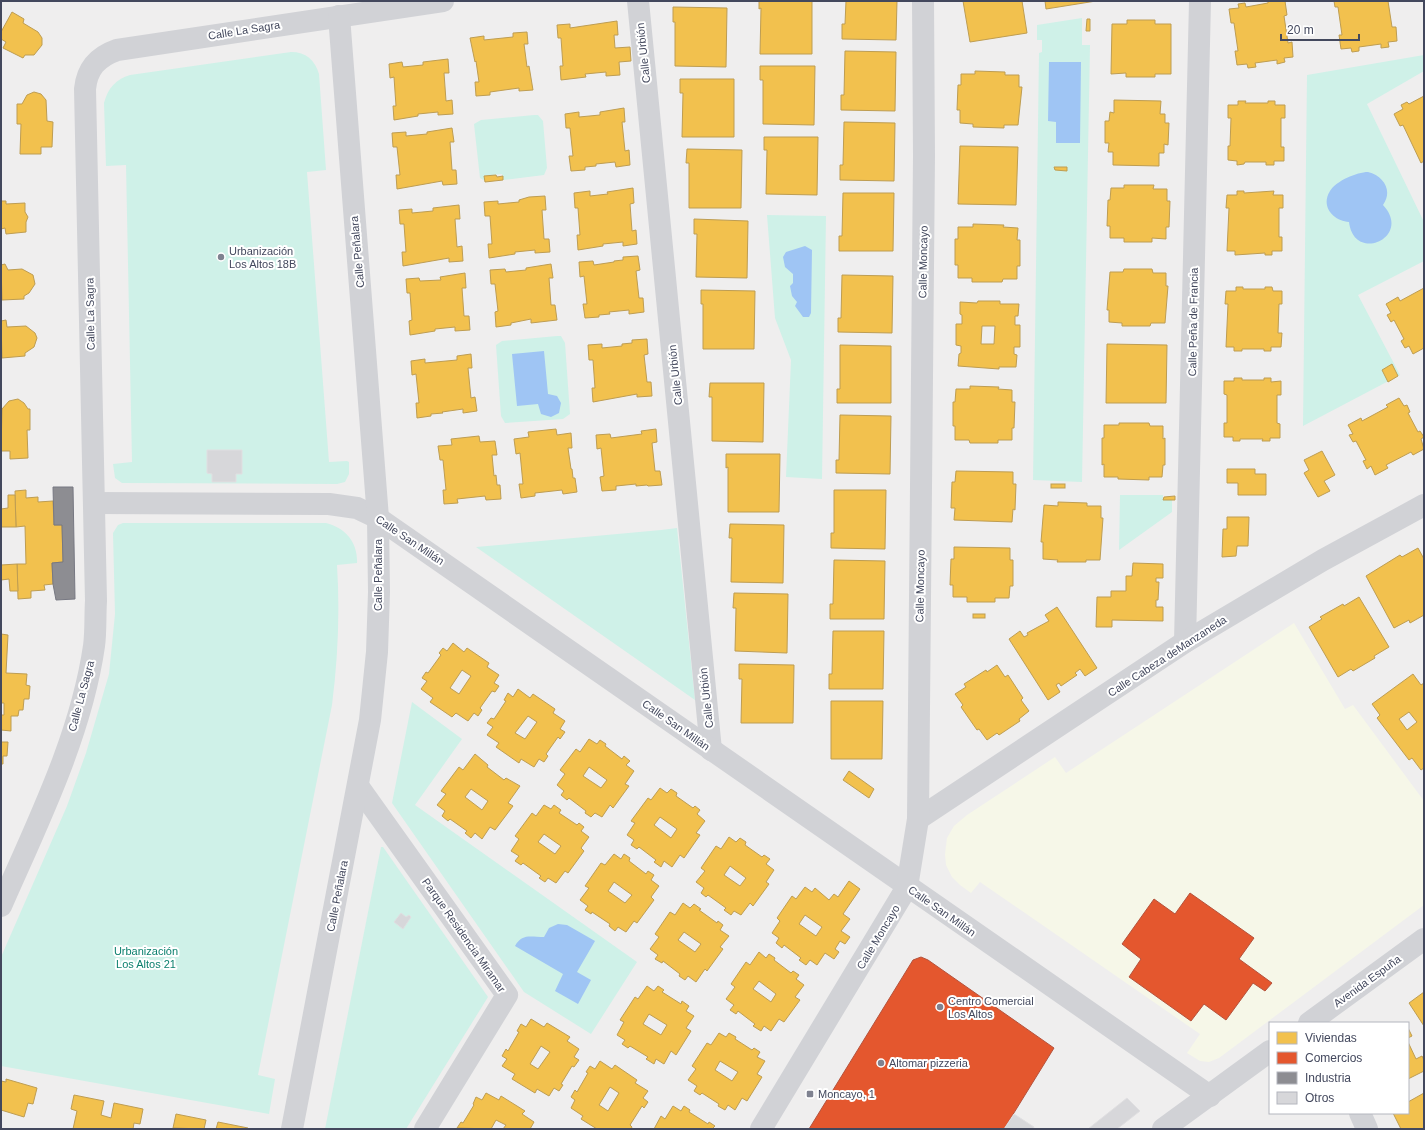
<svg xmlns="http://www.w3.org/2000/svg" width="1425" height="1130" font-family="Arial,sans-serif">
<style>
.commercial{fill:#f6f7e8}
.green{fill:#cff1e8}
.water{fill:#9fc5f4}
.homes{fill:#f2c14e;stroke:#be9d52;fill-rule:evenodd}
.shops{fill:#e4572e;stroke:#b4523c}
.industry{fill:#8d8d92;stroke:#777882}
.building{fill:#d7d7da;stroke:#e0dfe1}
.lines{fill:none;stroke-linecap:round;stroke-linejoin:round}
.street{stroke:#d1d2d6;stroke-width:22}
.poi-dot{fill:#7f8290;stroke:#fff;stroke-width:1.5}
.labels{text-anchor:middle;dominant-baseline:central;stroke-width:4;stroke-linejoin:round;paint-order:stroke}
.street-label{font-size:11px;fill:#43485d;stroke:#fff}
.poi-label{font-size:11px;fill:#43485d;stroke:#fff;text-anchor:start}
.park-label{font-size:11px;fill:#0c806e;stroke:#fff}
</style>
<rect width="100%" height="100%" fill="#efeeee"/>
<path class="commercial" d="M1294,623L1345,709L1353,705L1424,801V905L1219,1058L1209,1062L1200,1061L1187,1053L1200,1034L980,882L971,893L960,885L952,877L946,865L945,854L947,838L954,826L967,815L1055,757L1066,773Z"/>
<g class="green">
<path d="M1082,18V45H1090L1082,482L1033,480L1039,53L1042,52V40H1037V25Z"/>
<path d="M291,52C306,52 315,60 319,74L326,170L307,172L329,462L347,461L349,462V474L345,482L337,484L122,483L115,478L113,464L132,462L126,165L106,166L104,103C108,88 116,79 130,75Z"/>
<path d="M1424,55V71L1367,104L1424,222V261L1358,295L1400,375L1303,426L1307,75Z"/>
<path d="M534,115H538L543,121L547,168L544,175L503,180L502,174L484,176L485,181L480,178L474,124L481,120Z"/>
<path d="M767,215L826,216L822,479L786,477L791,360L775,318Z"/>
<path d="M557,336H561L565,343L570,414L563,419L505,423L501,416L496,345L502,341Z"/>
<path d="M1120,495H1163V500H1172V512L1119,550Z"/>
<path d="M123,523H326C346,528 358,543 357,563L337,565C340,612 338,658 332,705L258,1075L275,1079L269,1114L1,1066V957L67,806L86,753L109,674L115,614L113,533L118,525Z"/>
<path d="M677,528L695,700L476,547L661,530Z"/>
<path d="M412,702L462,739L415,805L637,962L591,1034L524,992L392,803Z"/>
<path d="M381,847H383L488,997L406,1129H325Z"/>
</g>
<g class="water">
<path d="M1049,62H1081L1080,143H1056V122L1048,121Z"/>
<path d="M1368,172C1384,176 1393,191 1383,205C1413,237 1354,264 1349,222C1334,221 1320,207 1330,191C1336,181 1357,172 1368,172Z"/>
<path d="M805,246L812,250L811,313L809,317H803L795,306L797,302L792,296L790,286L793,283V274L785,267L783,257L786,252Z"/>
<path d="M544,351L548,394L557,396L561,403L559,413L551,417L541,414L538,404L517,406L512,354Z"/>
<path d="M558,924L567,925L595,941L577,972L591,980L578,1004L555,991L563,974L515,946C522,933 531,937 544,937L549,928Z"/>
</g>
<g class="homes">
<path d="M759,1H812V54H760L761,8L759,9Z"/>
<path d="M846,1H897L896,40L842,39V24H845Z"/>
<path d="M963,1H1022L1027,33L970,42Z"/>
<path d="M1045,1H1096L1046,9Z"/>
<path d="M1268,1H1285L1287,15L1284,16L1288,43L1292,42L1293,57L1284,58L1285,62L1277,64V60L1255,63L1256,67L1248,68L1247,64L1237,65L1235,51H1238L1234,23H1231L1229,9L1239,8L1238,4L1245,3L1246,7L1268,3Z"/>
<path d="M1334,1H1388L1392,27H1396L1397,41L1388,42L1389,47L1381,48V44L1359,47V51L1352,52L1351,48L1341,49L1339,35H1342L1338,7H1335Z"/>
<path d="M673,7L727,8L726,67L675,66V22H673Z"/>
<path d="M12,12L24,19L23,23L38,32L42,38V45L34,55H25L23,58L3,48L6,42L1,39V32Z"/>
<path d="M1087,19H1090V31H1086Z"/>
<path d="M1127,20H1155V24H1171V74H1155V77H1126V73L1111,74L1112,24H1127Z"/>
<path d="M617,21L618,35H614L615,48L630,47L631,61L619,62L620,75L606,76V72L585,74L586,77L561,80L560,66H563L561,38H558L557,25L570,24V28Z"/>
<path d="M527,32L528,44H524L527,67L529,66L533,90L519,91V88L490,92V95L476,96L475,82H479L476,61L475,62L470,38L484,36V40L513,37V33Z"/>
<path d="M845,51L896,52L895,111L841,110V95H844Z"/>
<path d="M448,59L449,73H444L446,101L452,100L453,114L438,115V112L418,114V116L394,120L393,106H396L394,77L390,78L389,64L402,62L403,67L423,65V62Z"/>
<path d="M760,66H815L814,125L763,124V80H760Z"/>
<path d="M975,71L1005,72V75H1019V87H1022L1018,125H1004V128L973,127V124L960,123V110H957L958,85H961V74H975Z"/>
<path d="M680,79H734V137H682L683,93H680Z"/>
<path d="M34,92L41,94L46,100L47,121L53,122L52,147H41V154H20L21,124H17V104H22L27,95Z"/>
<path d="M1424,96V161L1421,163L1403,125L1400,126L1394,114L1403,109L1401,105L1407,102L1409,104Z"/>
<path d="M1114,100L1161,101L1160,114H1165V123H1169L1168,145L1164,144V153H1159V166L1113,165V152H1108L1109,143H1105V121H1109L1110,112L1114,113Z"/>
<path d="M1238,101H1246L1245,103H1268V101H1275V105H1285V118H1281V147H1284V161H1274V165H1266V162H1245L1244,164L1237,165V161L1228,160V146H1230L1231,118H1228V105H1238Z"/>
<path d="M624,108L625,122H622L625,151L629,150L630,165L616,167L615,162L596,164V166L585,167V170L571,171L569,156H573L570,128H566L565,114L579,112V117L600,115V112Z"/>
<path d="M844,122L895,123L894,181L840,180V165H843Z"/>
<path d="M452,128L454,142H450L452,170H456L457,184L443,185L442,181L397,189L396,175H400L397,147H393L392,133L406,132V136L427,134V132Z"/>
<path d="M764,137H818L817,195L766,194L767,150H764Z"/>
<path d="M960,146L1018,147L1016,205L958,204Z"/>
<path d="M687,149L742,150L741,208H689V163H686Z"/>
<path d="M1054,167H1067V171L1055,170Z"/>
<path d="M496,175L497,177L503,176V180L485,182L484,176Z"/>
<path d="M1124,185H1154L1153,189H1167V201H1170L1169,227H1166V239L1152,238V242H1124V238H1110V226H1107L1108,200H1110L1111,188H1124Z"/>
<path d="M633,188L634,203L630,204L632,231L636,230L637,244L623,246V242L603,244V246L578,250L577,235H580L578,208H575L574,193L590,191V196L608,194L607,192Z"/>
<path d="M1237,191H1244V193L1274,191L1273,195H1283V208H1279V237H1282V251H1272V255H1265V253L1235,255V251H1227L1229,208H1226L1227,195H1237Z"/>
<path d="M843,193H894L893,251H839V236H842Z"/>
<path d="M545,196L546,210H542L544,239H549L550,252L535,253V250L515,252V254L489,258L488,244H492L490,216H485L484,202L498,201V204L519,202V200L529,197Z"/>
<path d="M1,201H6V204L25,203V212L28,217L26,222V232L6,234L5,228L1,229Z"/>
<path d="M459,205L460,219H455L457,247L462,246L463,261L449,262V258L403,266L402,252H406L404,224H400L399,210L412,209V213L433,211V208Z"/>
<path d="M694,219L748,221L747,278L696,277L697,234H694Z"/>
<path d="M973,224L1004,225L1003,227L1018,228L1017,240H1020V266H1017V279H1003L1002,282H972V278H958V265H955V239H958V227H973Z"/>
<path d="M638,256L640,270L636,271L639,298H643L644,312L629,314V310L609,312L610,314L599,315V317L585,318L583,304H587L584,276L580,277L579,262L593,261L594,265L614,262V261L623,260V257Z"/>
<path d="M5,264L8,270L22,269L33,275L35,284L29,293L24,296V299L2,300L1,265Z"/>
<path d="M551,264L553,278H549L551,305H555L557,320L531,323V319L511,323V325L496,327L495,312L498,311L495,284H491L490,270L505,269L506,272L526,270V268Z"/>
<path d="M1124,269H1152L1153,273H1166V286H1168L1165,323H1151L1150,326H1122V323L1109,322V310H1107L1110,272H1123Z"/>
<path d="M465,273L466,288H462L464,316H469L470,330L455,331V327L435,329V331L410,335L409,321L412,320L410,293H407L406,279L419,278L420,281L441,280L440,277Z"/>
<path d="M842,275L893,276L892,333L838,332V318H841Z"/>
<path d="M1236,287H1243V289H1265V287H1272L1273,291H1282V304H1279L1278,333H1282L1281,347H1271V351H1264V349H1242V351H1234V347H1226L1228,304H1225L1226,291H1236Z"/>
<path d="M1424,288V348L1413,354L1409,346L1405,348L1401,341L1404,339L1394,320L1391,322L1387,315L1391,313L1386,304L1398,297L1400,301Z"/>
<path d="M701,290L755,291L754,349H703V304H701Z"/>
<path d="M978,301H1000V304H1019L1018,316H1015V325H1020V347H1014V354L1017,355L1016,367H999V369L958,366L959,354L961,353V346L956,345V324H962V315L960,314V302L977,303ZM982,326H995L994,344H981Z"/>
<path d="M6,320L7,327L26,326L35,333L37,338L34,347L25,353V356L2,358L1,321Z"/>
<path d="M647,339L648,354L644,355L647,382H651L652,396L637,397V394L593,402L592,388H595L593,360H589L588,345L602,344V348L622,346V344L632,343V340Z"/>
<path d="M1107,344L1167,345L1166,403H1106Z"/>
<path d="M840,345L891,346V403H837V389H840Z"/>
<path d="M471,354L472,368H468L471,398L475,397L477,411L463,413V409L442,412L443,413L431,414V416L417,418L416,403H419L416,374L412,375L411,361L425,359V363L457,360V356Z"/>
<path d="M1392,364L1398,376L1388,382L1382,370Z"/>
<path d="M1234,378H1242V380H1264V378H1271V382L1281,381V395H1277V423L1280,424V438H1270V441H1262L1263,439H1240V441H1233V437H1224V423H1227V395L1224,394V381H1234Z"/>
<path d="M710,383H764L763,442L712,441V397H709Z"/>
<path d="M970,386L999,387L998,389L1012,390V402H1015L1014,428H1012V440H998V443H970L969,440H955V426H953V402H955L956,389H970Z"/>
<path d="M1399,398L1404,406L1407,405L1410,412L1408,413L1418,432L1420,431L1424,437L1421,439L1424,449L1413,455L1411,452L1386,465L1388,468L1375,475L1371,466L1367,469L1363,461L1366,460L1356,441L1353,442L1349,435L1353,434L1348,425L1361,418L1362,421L1388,407L1386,405Z"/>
<path d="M18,399L24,403L28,409H30V430H27L28,458L10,459V451H1L2,409L9,401Z"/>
<path d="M840,415L891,416L890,474L836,473V460H839Z"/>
<path d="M1119,423H1149L1150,426H1163V439L1165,438V465H1163L1162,477H1149V480L1118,479V477H1104V464L1102,465V438H1104V425H1119Z"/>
<path d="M556,429L557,435L571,433L572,448H568L571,469H572L573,478H575L577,492L563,494L562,490L535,493V496L521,498L519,484H523L520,453L516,454L514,439L529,437L528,432Z"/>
<path d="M656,429L657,442L652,443L655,471H660L662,485L648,486L647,485L636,486V484L616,486V490L602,491L600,477L604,476L601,448L597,449L596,435L610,434L611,438L642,434L641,431Z"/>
<path d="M479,436L480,442L495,441L497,455H492L494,476L496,475L497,485H500L501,499L486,500L485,496L457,499L458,503L444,504L443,490H446L443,460H440L438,446L452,445L451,439Z"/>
<path d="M1322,451L1335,475L1324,481L1330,491L1318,497L1304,473L1309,470L1304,460Z"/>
<path d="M726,454H780L779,512H728V467L726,468Z"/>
<path d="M1227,469H1255V474H1266V495H1238V483H1227Z"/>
<path d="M956,471L1013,472V484H1016L1015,510L1013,509L1012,522L954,520L955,508H951L952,482H955Z"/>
<rect x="1051" y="484" width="14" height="4"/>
<path d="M26,490V498L38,497V502L53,501L54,525H62L63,562L52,563L53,584L44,585L45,590L31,591V598L18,599L17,564H26L25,526L16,527L15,491Z"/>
<path d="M834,490H886L885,549L831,548V533H834Z"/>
<path d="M8,495H15L16,527H1V509L8,508Z"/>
<path d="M1175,496V500H1163L1164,497Z"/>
<path d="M1058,502L1087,503V506H1101V518H1103L1100,560H1086V562H1057L1058,560L1043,559V542H1041L1044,505L1058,506Z"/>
<path d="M1227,517H1249L1248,546H1237L1236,556L1222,557L1223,529H1227Z"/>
<path d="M730,524L784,525L783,583L731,582L732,538H729Z"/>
<path d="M954,547L1010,548V560H1013V586H1010L1009,598H995V602H967V597H953V585H950L951,559H954Z"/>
<path d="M1418,548L1424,559V615L1410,623L1409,620L1394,628L1366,576L1400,555L1402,557Z"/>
<path d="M834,560L885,561L884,619H830V604H833Z"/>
<path d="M1133,563L1163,564V578H1156V582H1159L1158,600H1156V607H1163V621L1112,620V627H1096L1097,597H1111V591H1126V576H1132Z"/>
<path d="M17,564L18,591H10L9,579L1,580V565Z"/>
<path d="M734,593L788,594L787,653L735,651L736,608H733Z"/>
<path d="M1359,597L1389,647L1374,656L1375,658L1353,671L1351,669L1338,677L1309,627L1322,619L1320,617L1343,604L1344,606Z"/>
<path d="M1057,607L1097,668L1085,676L1080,669L1075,673L1077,675L1061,686L1059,683L1056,685L1060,692L1048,700L1009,639L1020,631L1024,637L1028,635L1027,633L1049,621L1045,615Z"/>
<rect x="973" y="614" width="12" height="4"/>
<path d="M833,631H884L883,689H829V674H832Z"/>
<path d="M1,634L8,635L6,673L27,674L26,685L30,686L29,699H24L23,710H19L18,716H11V731L1,730V715H4V703H1Z"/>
<path d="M453,643L464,652L467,648L489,663L487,667L499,675L494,683L499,686L495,692L492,691L480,708L482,710L478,716L474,713L468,721L456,713L452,717L430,702L433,698L421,689L427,681L422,678L426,672L428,673L441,655L439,653L443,648L447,651ZM462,670L471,676L459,694L450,688Z"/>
<path d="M739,664L794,665L793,723H741L742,679H739Z"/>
<path d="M997,665L1005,677L1008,675L1023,698L1021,700L1029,711L1019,719L1020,721L999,735L997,733L987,740L979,729L977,730L961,707L963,705L955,694L966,687L964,684L986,670L987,672Z"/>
<path d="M1413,674L1421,685L1424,683V768L1421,770L1412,758L1409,760L1377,718L1380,715L1372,704ZM1409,712L1417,722L1407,730L1399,719Z"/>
<path d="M518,689L530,698L533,694L555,709L553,713L565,721L560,729L565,732L560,739L558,737L546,754L548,756L544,762L539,759L534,767L521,759L519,763L496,747L499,743L487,735L493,727L487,723L491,718L494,719L506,701L504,700L508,693L513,697ZM528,716L537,722L525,739L515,733Z"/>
<path d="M831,701H883L882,759H831Z"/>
<path d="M589,739L597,744L600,740L606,744L605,746L622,759L624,756L630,761L626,765L634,771L625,784L629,786L613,808L610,805L602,817L595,813L591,817L585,813L586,811L569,798L567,800L561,795L564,791L557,785L565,774L560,770L576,749L580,752ZM589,767L607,780L601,788L583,776Z"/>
<path d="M1,742H8L7,756H3V764H1Z"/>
<path d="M475,754L488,765L487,767L504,780L506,778L520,786L508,803L513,806L495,830L490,827L482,839L475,833L471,838L465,833L467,831L450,819L448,821L442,816L445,811L437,805L446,794L441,791L459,767L463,770ZM471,789L488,801L482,810L465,797Z"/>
<path d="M849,771L874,789L869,798L843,780Z"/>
<path d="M660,788L667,793L671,789L677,793L676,796L693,808L695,806L700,810L697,814L705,821L696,833L700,835L684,858L680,855L672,867L664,861L661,867L654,862L656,860L639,847L637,849L631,845L634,840L627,835L635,823L631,821L648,798L651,800ZM660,817L677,829L671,838L654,825Z"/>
<path d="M544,805L551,809L554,805L561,810L559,813L577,825L579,823L584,827L581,831L589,837L581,848L584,851L568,873L565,871L556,883L548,878L545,882L539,878L541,876L523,863L521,865L515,861L519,856L511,851L519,839L515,836L532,813L536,816ZM544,834L561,846L555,854L538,842Z"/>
<path d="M729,837L736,842L740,838L746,842L745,845L762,857L764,855L770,859L766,864L774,870L766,882L769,884L753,906L750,903L741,915L734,911L731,915L724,910L726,908L708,895L706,897L701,893L704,888L696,882L705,871L701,868L716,846L721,849ZM730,866L746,878L740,886L724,875Z"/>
<path d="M614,854L621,859L624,854L630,858L629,861L646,874L648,871L654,875L651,880L659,886L651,897L654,900L637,923L634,921L626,932L618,927L615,931L609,926L610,924L592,912L591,914L585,910L588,906L580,900L589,888L585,886L601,863L605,865ZM614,882L632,895L625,903L608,891Z"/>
<path d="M849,881L860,889L843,914L850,919L841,931L850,937L845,944L840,941L835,949L839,952L834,959L825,953L817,965L810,960L806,965L799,960L801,958L784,945L782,948L776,943L779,938L772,933L780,921L777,918L792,896L796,899L805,887L812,892L815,888L829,900L834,894L838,897ZM805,915L822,927L816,936L799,924Z"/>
<path d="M683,903L690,908L694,904L701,909L699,910L717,923L718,921L723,925L720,930L729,936L720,947L723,949L707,971L705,969L696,982L688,976L685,980L679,976L680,974L663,961L662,963L655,959L658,955L650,949L659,937L655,934L670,912L675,915ZM684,932L701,944L695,952L678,940Z"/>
<path d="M759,952L766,958L769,954L775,958L774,960L791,973L793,971L799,975L796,979L804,985L795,997L800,1000L784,1022L779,1019L771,1031L764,1026L761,1031L753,1026L755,1024L738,1011L736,1014L730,1010L734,1005L726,999L735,987L731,984L746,962L750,965ZM759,981L776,994L771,1002L753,989Z"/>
<path d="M647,986L654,991L658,986L664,990L662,992L681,1004L682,1001L689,1006L686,1011L694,1016L686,1028L691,1031L676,1055L671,1051L664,1064L656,1059L654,1064L646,1059L648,1057L630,1046L628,1048L622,1044L625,1040L617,1035L624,1022L620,1020L635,997L638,999ZM649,1014L667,1025L661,1035L643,1024Z"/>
<path d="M1424,992V1026L1409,1003Z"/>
<path d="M531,1019L544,1027L547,1023L570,1037L567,1041L579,1049L574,1057L579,1060L574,1067L572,1066L561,1084L563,1085L559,1091L554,1088L549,1096L537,1089L535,1093L512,1079L515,1074L502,1066L507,1059L502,1056L506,1049L508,1051L519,1032L517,1031L521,1024L526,1027ZM541,1046L550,1052L538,1069L530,1064Z"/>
<path d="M1408,1028L1412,1036L1408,1038Z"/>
<path d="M719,1033L726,1037L729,1033L736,1037L735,1039L752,1050L754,1048L760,1052L757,1057L765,1061L757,1074L762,1077L747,1101L742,1098L735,1110L728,1105L725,1110L718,1106L719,1104L702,1093L700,1095L694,1091L697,1086L688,1080L696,1069L692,1066L707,1043L711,1045ZM720,1061L738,1072L732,1081L715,1070Z"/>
<path d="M1408,1042L1416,1059L1422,1056L1424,1060V1071L1408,1079Z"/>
<path d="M600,1061L612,1069L615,1065L637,1080L635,1083L648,1091L643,1098L648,1102L644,1108L642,1106L630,1125L632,1127L631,1129H597L581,1119L583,1116L571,1108L575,1100L571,1097L575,1090L577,1092L588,1073L586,1072L590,1066L595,1069ZM610,1087L619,1093L608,1111L599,1105Z"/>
<path d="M6,1079L37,1088L33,1104L28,1103L24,1117L1,1110V1081L6,1082Z"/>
<path d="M486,1093L499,1100L501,1096L525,1111L522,1114L534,1122L530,1129H503L506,1125L496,1120L491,1129L457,1128L461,1122L463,1123L474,1105L473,1104L476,1097L482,1100Z"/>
<path d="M1424,1093V1129H1401L1393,1113H1408V1102Z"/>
<path d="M74,1095L104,1101L101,1115L111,1118L114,1103L143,1109L140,1124L134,1123L133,1129H73L77,1111L71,1109Z"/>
<path d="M673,1106L681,1111L684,1106L690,1110L689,1112L708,1124L709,1122L715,1126L712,1129H654L661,1116L665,1119Z"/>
<path d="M176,1114L206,1120L204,1129L173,1128Z"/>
<path d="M218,1122L248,1128V1129H216Z"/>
</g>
<g class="shops">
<path d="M1190,893L1254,938L1239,959L1272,983L1265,991L1253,983L1226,1020L1204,1004L1191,1021L1129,977L1141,959L1122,944L1154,899L1175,914Z"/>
<path d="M921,957L928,960L1054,1048L1004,1129H809L913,960Z"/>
</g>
<path class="industry" d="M53,487H73L75,599L56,600L53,584L52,563L63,562L62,525H54Z"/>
<g class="building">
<path d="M207,450H242V474H236V482H212V474L207,473Z"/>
<path d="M401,913L406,917L409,915L411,917L403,929L394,922Z"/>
<path d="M1127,1098L1140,1111L1117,1129H1088Z"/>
<path d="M1014,1114L1034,1127L1033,1129H1004Z"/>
</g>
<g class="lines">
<g class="street">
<path d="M638,1L711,750"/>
<path d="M94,503L329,504L357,508L378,518L1210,1096"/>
<path d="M1185,642L1200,1"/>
<path d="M358,786L507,995L425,1129"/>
<path d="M918,819L1185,642L1323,560L1424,505"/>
<path d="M1,906C37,824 81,736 94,646C96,632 95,616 96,601L85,89C87,69 97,57 117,50L443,1"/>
<path d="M1309,1023L1424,939"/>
<path d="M1360,1113L1367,1129"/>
<path d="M292,1129L370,720L377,652L379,592L378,518L339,16"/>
<path d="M761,1129L907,887L918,819L924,156L923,1"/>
<path d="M1163,1129L1270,1051"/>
</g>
</g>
<g class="poi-dot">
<circle cx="221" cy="257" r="4"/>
<circle cx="940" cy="1007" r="4"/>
<circle cx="881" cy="1063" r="4"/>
<rect x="806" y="1090" width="8" height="8" rx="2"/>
</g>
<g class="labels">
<g class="street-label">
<text transform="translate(244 30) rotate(-9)">Calle La Sagra</text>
<text transform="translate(643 53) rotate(-96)">Calle Urbión</text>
<text transform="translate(357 252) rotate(-95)">Calle Peñalara</text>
<text transform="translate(923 262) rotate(-89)">Calle Moncayo</text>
<text transform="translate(90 314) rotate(-91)">Calle La Sagra</text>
<text transform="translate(1193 322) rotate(-89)">Calle Peña de Francia</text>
<text transform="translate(675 375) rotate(-96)">Calle Urbión</text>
<text transform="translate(410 540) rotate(34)">Calle San Millán</text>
<text transform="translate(378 575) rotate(-90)">Calle Peñalara</text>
<text transform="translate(920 586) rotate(-89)">Calle Moncayo</text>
<text transform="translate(1167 656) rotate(-33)">Calle Cabeza deManzaneda</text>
<text transform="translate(81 696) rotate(-75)">Calle La Sagra</text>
<text transform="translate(706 698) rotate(-96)">Calle Urbión</text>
<text transform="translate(676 725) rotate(35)">Calle San Millán</text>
<text transform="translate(337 896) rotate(-79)">Calle Peñalara</text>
<text transform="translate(942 911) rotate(35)">Calle San Millán</text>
<text transform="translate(464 935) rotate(55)">Parque Residencia Miramar</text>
<text transform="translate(878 937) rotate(-59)">Calle Moncayo</text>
<text transform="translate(1367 981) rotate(-36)">Avenida Espuña</text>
</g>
<g class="poi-label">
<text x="229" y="251">Urbanización<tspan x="229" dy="13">Los Altos 18B</tspan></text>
<text x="948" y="1001">Centro Comercial<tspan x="948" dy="13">Los Altos</tspan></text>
<text x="889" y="1063">Altomar pizzeria</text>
<text x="818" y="1094">Moncayo, 1</text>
</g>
<g class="park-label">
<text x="146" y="951">Urbanización<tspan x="146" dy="13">Los Altos 21</tspan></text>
</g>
</g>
<rect width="1425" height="1130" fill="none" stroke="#43485d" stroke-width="4"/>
<rect x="1269" y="1022" width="140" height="92" fill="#ffffff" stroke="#b4b6be"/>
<rect x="1277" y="1032" width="20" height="12" fill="#f2c14e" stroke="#b4b6be"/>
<text x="1305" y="1042" font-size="12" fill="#43485d">Viviendas</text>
<rect x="1277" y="1052" width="20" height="12" fill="#e4572e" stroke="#b4b6be"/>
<text x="1305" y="1062" font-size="12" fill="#43485d">Comercios</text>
<rect x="1277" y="1072" width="20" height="12" fill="#8d8d92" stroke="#b4b6be"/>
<text x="1305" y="1082" font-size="12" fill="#43485d">Industria</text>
<rect x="1277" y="1092" width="20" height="12" fill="#d7d7da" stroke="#b4b6be"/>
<text x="1305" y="1102" font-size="12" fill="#43485d">Otros</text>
<path d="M1281 34v6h78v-6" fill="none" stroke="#43485d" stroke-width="2"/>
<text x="1287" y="34" font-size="12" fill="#43485d" stroke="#ffffff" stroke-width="3" paint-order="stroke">20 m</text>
</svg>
